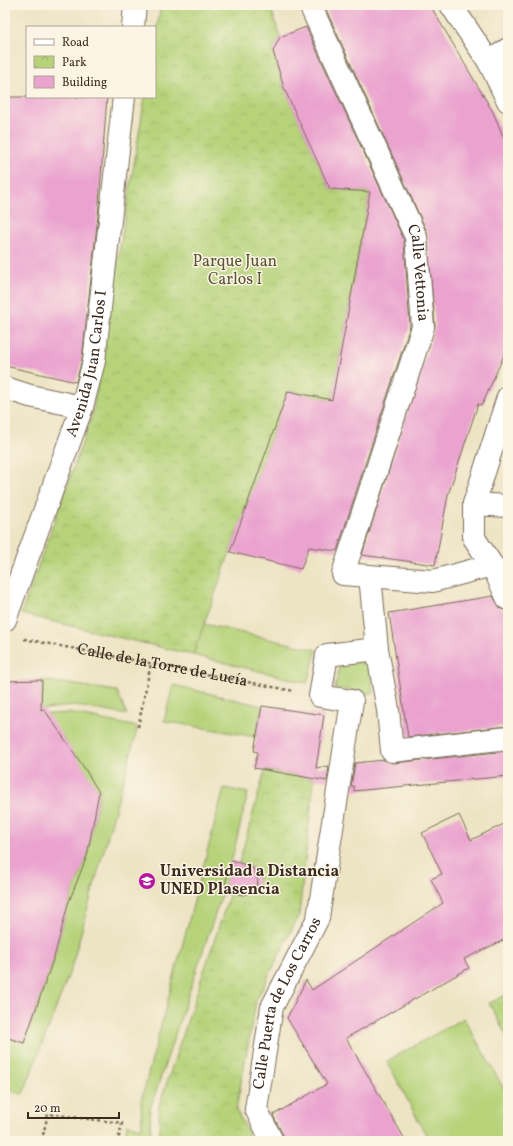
<svg xmlns="http://www.w3.org/2000/svg" width="513" height="1146" font-family="Vollkorn,serif">
<style>
.grass{fill:#b6d37a;stroke:#787e4c}
.park{fill:url(#park-crowns);stroke:#787e4c}
.building{fill:#eaa2cf}
.lines{fill:none;stroke-linecap:round;stroke-linejoin:round}
.street-casing{stroke:#796b58;stroke-width:24}
.path{stroke:#796b58;stroke-width:2.5;stroke-dasharray:3 3;stroke-linecap:butt}
.street{stroke:#fff;stroke-width:22}
.labels{text-anchor:middle;dominant-baseline:central;stroke-width:3;stroke-linejoin:round;paint-order:stroke}
.park-label{font-size:16px;fill:#5a5435;stroke:#fcf5e5}
.street-label{font-size:16px;fill:#3b2a1e;stroke:#fcf5e5}
.poi-label{font-size:16px;font-weight:bold;fill:#3b2a1e;stroke:#fcf5e5;text-anchor:start}
</style>
<defs>
<pattern id="park-crowns" width="20" height="18" patternUnits="userSpaceOnUse"><rect width="20" height="18" fill="#b6d37a"/><path d="M2 6a3 3 0 1 1 6 0M12 15a3 3 0 1 1 6 0" fill="none" stroke="#9db569"/></pattern>
</defs>
<rect width="100%" height="100%" fill="#fcf5e5"/>
<filter id="ink" filterUnits="userSpaceOnUse"><feTurbulence type="fractalNoise" baseFrequency=".025" numOctaves="2"/><feDisplacementMap in="SourceGraphic" scale="8" xChannelSelector="R" yChannelSelector="G"/><feConvolveMatrix kernelMatrix="1 2 1 2 8 2 1 2 1" color-interpolation-filters="sRGB"/></filter>
<filter id="wash" filterUnits="userSpaceOnUse"><feTurbulence type="fractalNoise" baseFrequency=".012" numOctaves="4" result="noise"/><feDisplacementMap in="SourceGraphic" scale="16" xChannelSelector="R" yChannelSelector="G"/><feGaussianBlur stdDeviation="0.9" result="paint"/><feColorMatrix in="noise" values="0 0 0 0 0 0 0 0 0 0 0 0 0 0 0 0 0 1.4 0 .05"/><feComposite in="paint" operator="in"/></filter>
<g filter="url(#wash)">
<rect width="100%" height="100%" fill="#ede4c4"/>
<g class="grass">
<path d="M204,624L317,650L307,683L193,655Z"/>
<path d="M340,663H371L373,694L335,688Z"/>
<path d="M42,680L117,691L127,715L72,705L41,710Z"/>
<path d="M173,685L262,706L256,737L164,721Z"/>
<path d="M7,702L10,716L69,713L138,727L71,969L23,1094L5,1090V1037L25,1043L55,954L68,904L87,856L99,792L63,737L5,728V703Z"/>
<path d="M224,788L248,793L227,879L150,1109L151,1141H124L127,1124L142,1128L141,1101Z"/>
<path d="M464,1018L508,1096V1141H429L387,1061Z"/>
</g>
<g class="park">
<path d="M161,5H270L280,37L273,51L283,85L330,189L370,192L332,400L288,391L193,655L21,614L92,416L145,97H155V39Z"/>
<path d="M265,770L314,779L299,915L256,1001L236,1110L253,1141H160L159,1106L230,893L244,895L258,881L253,868L239,863Z"/>
<path d="M508,994V1039L489,1003Z"/>
</g>
<g id="blocks">
<g class="building">
<path d="M324,5H430L493,112L508,148V346L482,405L478,404L448,495L435,565L362,555L435,326L427,232Z"/>
<path d="M306,27L404,240L410,326L337,551L309,547L301,569L230,552L288,391L332,400L370,192L330,189L284,88L273,51L280,37Z"/>
<path d="M5,97H107L98,216L82,359L76,382L5,366Z"/>
<path d="M493,596L501,609L508,611V726L408,737L389,613Z"/>
<path d="M42,680L41,710L44,709L83,766L99,792L87,856L68,904L55,954L24,1043L5,1037V709H7L5,681Z"/>
<path d="M262,706L324,715L316,768L329,766L327,781L254,768L258,752L254,751Z"/>
<path d="M508,751V776L354,791V786H351L355,763L384,760L393,763Z"/>
<path d="M459,815L471,840L508,822V938L464,959L469,968L346,1038L406,1141H286L273,1115L327,1084L287,1018L306,980L312,990L443,903L431,879L442,874L422,833Z"/>
<path d="M232,860L253,868L258,881L255,890L244,895L223,891Z"/>
</g>
</g>
</g>
<g filter="url(#ink)">
<use href="#blocks" fill-opacity="0" stroke="#796b58" stroke-width="1"/>
<g class="lines">
<g class="street-casing">
<g id="street">
<path id="s2" d="M310,5L416,237L423,327L343,574L433,581L492,565"/>
<path d="M451,5L489,62L508,101"/>
<path d="M133,27L135,5"/>
<path d="M489,62L508,49"/>
<path d="M5,388L30,396L82,407"/>
<path d="M508,397L474,504V538L492,565L508,599"/>
<path d="M474,504L508,506"/>
<path d="M370,576L377,649L388,710L392,751L508,738"/>
<path id="s3" d="M5,620L82,407L94,361L124,97"/>
<path id="s4" d="M272,1141L256,1109L272,1007L318,918L352,701L320,696L327,655L377,649"/>
</g>
</g>
<g class="path">
<path id="s1" d="M24,639L294,691"/>
<path d="M138,727L151,663"/>
<path d="M43,1135L48,1114L122,1123L118,1141"/>
</g>
<use href="#street" class="street"/>
</g>
</g>
<defs>
<g id="university-disc" transform="scale(0.9)"><circle r="9.5" fill="#b5179e" stroke="#fcf5e5"/><path d="M0-5L7-2L0 1L-7-2ZM-4 1L0 2.5L4 1V4Q0 6-4 4Z" fill="#fff"/></g>
</defs>
<g fill-rule="evenodd">
<use href="#university-disc" x="147" y="881"/>
</g>
<g class="labels">
<g class="park-label">
<text x="235" y="262">Parque Juan<tspan x="235" dy="18">Carlos I</tspan></text>
</g>
<g class="street-label">
<text stroke="none"><textPath href="#s2" startOffset="291">Calle Vettonia</textPath></text>
<text stroke="none"><textPath href="#s3" startOffset="270">Avenida Juan Carlos I</textPath></text>
<text stroke="none"><textPath href="#s1" startOffset="141">Calle de la Torre de Lucía</textPath></text>
<text stroke="none"><textPath href="#s4" startOffset="147">Calle Puerta de Los Carros</textPath></text>
</g>
<g class="poi-label">
<text x="160" y="872">Universidad a Distancia<tspan x="160" dy="18">UNED Plasencia</tspan></text>
</g>
</g>
<rect width="513" height="1146" fill="none" stroke="#fcf5e5" stroke-width="20"/>
<rect x="26" y="26" width="130" height="72" fill="#fcf5e5" stroke="#afa495"/>
<rect x="34" y="39" width="20" height="6" fill="#ffffff" stroke="#afa495"/>
<text x="62" y="46" font-size="12" fill="#3b2a1e">Road</text>
<rect x="34" y="56" width="20" height="12" fill="url(#park-crowns)" stroke="#afa495"/>
<text x="62" y="66" font-size="12" fill="#3b2a1e">Park</text>
<rect x="34" y="76" width="20" height="12" fill="#eaa2cf" stroke="#afa495"/>
<text x="62" y="86" font-size="12" fill="#3b2a1e">Building</text>
<path d="M28 1112v6h91v-6" fill="none" stroke="#3b2a1e" stroke-width="2"/>
<text x="34" y="1112" font-size="12" fill="#3b2a1e" stroke="#fcf5e5" stroke-width="3" paint-order="stroke">20 m</text>
</svg>
